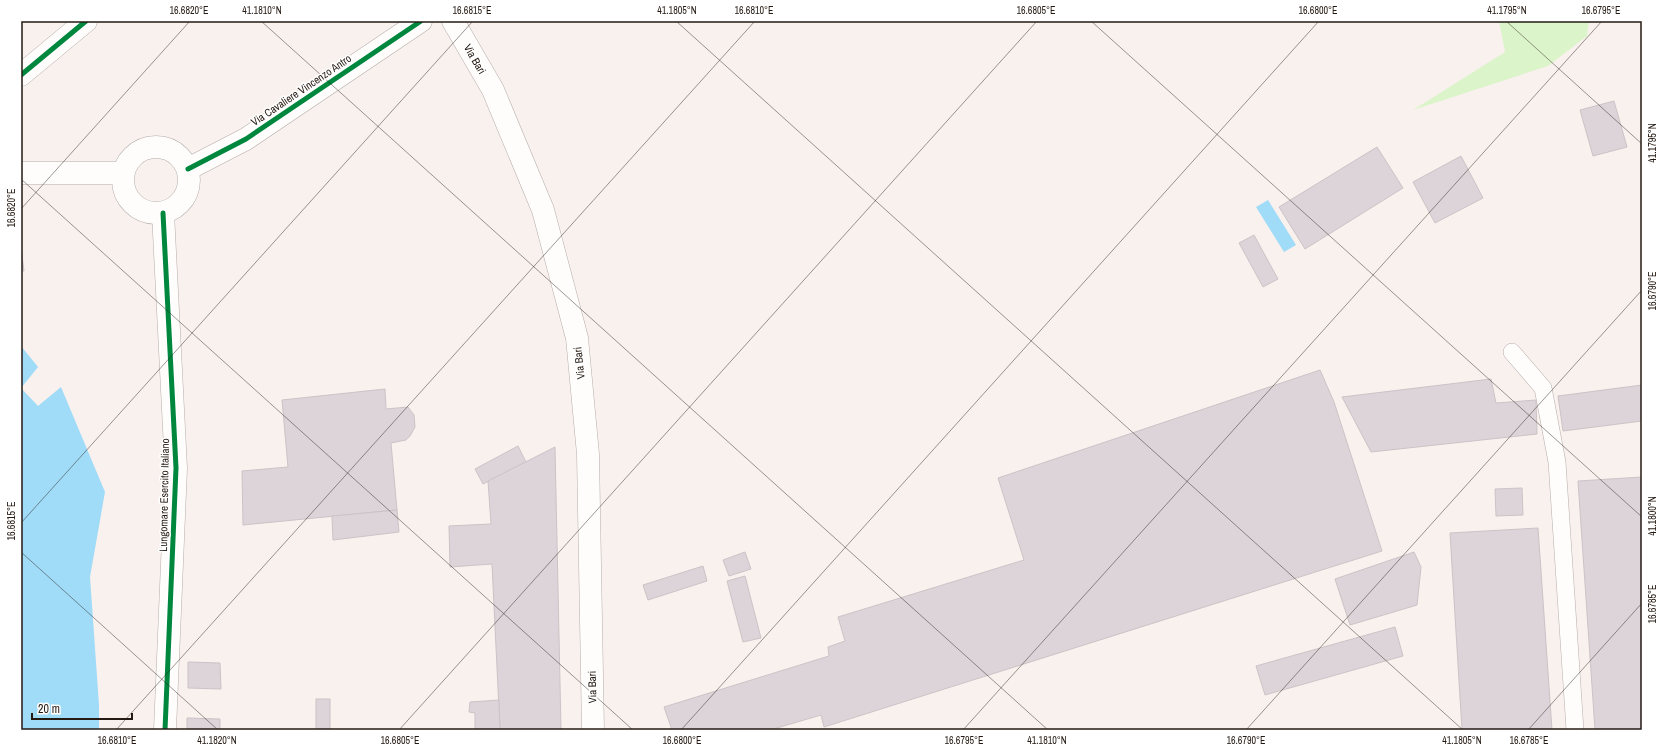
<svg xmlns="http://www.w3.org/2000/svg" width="1663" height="751" font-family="'Archivo Narrow',sans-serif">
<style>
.green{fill:#dcf4ca}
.water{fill:#a0dbf8}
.building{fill:#ddd4d9;stroke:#cbc3c6}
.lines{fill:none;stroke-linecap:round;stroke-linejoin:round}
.service-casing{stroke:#b6ada9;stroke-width:18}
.minor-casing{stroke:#b6ada9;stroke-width:23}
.secondary-casing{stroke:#b6ada9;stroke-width:23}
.service{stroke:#fefdfc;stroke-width:17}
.minor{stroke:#fefdfc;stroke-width:22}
.secondary{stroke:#fefdfc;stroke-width:22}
.cycleway-casing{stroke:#fff;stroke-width:8}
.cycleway{stroke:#00873e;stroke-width:5}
.ticks{fill:none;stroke:#251a13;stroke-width:1;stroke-opacity:0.45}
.labels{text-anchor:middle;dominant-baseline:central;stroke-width:3;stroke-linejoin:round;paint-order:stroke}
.street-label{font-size:11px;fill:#251a13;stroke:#fff}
.neatline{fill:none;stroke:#251a13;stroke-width:1.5}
.ticks-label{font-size:10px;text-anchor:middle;fill:#251a13}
</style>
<rect width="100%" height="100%" fill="#f9f1ee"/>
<path class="green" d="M1499,21H1589L1587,36L1548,66L1413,110L1505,52Z"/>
<g class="water">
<path d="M1268,200L1296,245L1284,252L1256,207Z"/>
<path d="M21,346L38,367L21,388L38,406L61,387L105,492L90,577L99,705V730H21Z"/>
</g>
<g class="building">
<path d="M1614,101L1627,147L1593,156L1580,110Z"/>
<path d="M1377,147L1403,188L1305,249L1279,207Z"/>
<path d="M1461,156L1483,198L1435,223L1413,182Z"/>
<path d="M1254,235L1278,279L1263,287L1239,243Z"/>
<path d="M21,247L24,271H21Z"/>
<path d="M1320,370L1334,402L1382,551L824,727L821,715L770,730H672L664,707L829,656L828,647L845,641L838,617L1024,560L998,478Z"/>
<path d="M1491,379L1496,403L1536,400L1537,434L1371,452L1342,397Z"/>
<path d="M1642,385V421L1563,431L1558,396Z"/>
<path d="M385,389L386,409L408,407L414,415L415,427L410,436L406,440L391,443L397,510L243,525L242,471L288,467L282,400Z"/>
<path d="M518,446L526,462L483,484L475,469Z"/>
<path d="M555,447L561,730H500L492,564L450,567L449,526L491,524L488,481Z"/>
<path d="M1642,477V730H1595L1578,481Z"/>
<path d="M1522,488L1523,515L1496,516L1495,489Z"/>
<path d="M397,510L399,532L333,540L332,516Z"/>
<path d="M1538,528L1552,730H1462L1450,533Z"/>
<path d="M745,552L751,569L729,576L723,560Z"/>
<path d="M1414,552L1421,567L1417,605L1350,625L1335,579Z"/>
<path d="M703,566L707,581L648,600L643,585Z"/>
<path d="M745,576L761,638L743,642L727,581Z"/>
<path d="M1395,627L1403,656L1265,695L1256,666Z"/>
<path d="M188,662L220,663L221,689L188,688Z"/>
<rect x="316" y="699" width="14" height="31"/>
<path d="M499,700L500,730H475V713L469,712L470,702Z"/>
<path d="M187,718L220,719V730H187Z"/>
</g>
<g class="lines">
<g class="service-casing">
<path id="service" d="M1512,352L1543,388L1557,462L1575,730"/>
</g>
<g class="minor-casing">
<g id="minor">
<path d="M21,75L86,21"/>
<circle cx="156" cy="180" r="33"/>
<path d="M188,169L246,139L421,21"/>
<path d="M21,173H123"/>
<path d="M163,213L176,468L165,730"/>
</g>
</g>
<g class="secondary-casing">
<path id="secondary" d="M453,21L493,90L543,210L577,338L588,454L593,730"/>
</g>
<use href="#service" class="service"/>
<use href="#minor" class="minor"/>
<use href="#secondary" class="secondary"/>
<g class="cycleway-casing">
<g id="cycleway">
<path d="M21,75L86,21"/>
<path d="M188,169L246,139L421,21"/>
<path d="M163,213L176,468L165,730"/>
</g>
</g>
<use href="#cycleway" class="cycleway"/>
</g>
<path class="ticks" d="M261,21L1048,730M676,21L1463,730M1091,21L1642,517M1506,21L1642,144M21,179L633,730M21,209L190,21M21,523L473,21M21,552L218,730M116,730L755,21M399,730L1037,21M681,730L1319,21M963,730L1602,21M1246,730L1642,290M1528,730L1642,603"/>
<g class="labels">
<g class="street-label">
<text transform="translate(475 59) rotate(60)">Via Bari</text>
<text transform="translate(301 90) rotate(-34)">Via Cavaliere Vincenzo Antro</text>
<text transform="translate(579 363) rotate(-96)">Via Bari</text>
<text transform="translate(164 495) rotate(-89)">Lungomare Esercito Italiano</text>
<text transform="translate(592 687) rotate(-91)">Via Bari</text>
</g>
</g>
<rect width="1663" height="751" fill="none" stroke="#ffffff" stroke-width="44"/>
<path d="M32 713v6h100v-6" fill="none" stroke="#251a13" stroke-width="2"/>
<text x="38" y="713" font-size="12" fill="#251a13" stroke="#ffffff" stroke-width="3" paint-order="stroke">20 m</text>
<rect x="22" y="22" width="1619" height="707" class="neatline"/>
<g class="ticks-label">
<text x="189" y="14">16.6820°E</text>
<text x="262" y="14">41.1810°N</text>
<text x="472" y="14">16.6815°E</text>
<text x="677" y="14">41.1805°N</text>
<text x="754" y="14">16.6810°E</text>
<text x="1036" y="14">16.6805°E</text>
<text x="1318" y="14">16.6800°E</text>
<text x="1507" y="14">41.1795°N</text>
<text x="1601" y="14">16.6795°E</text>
<text transform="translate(1652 143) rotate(-90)" y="4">41.1795°N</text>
<text transform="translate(11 208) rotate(-90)" y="4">16.6820°E</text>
<text transform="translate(1652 291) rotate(-90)" y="4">16.6790°E</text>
<text transform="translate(1652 516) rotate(-90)" y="4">41.1800°N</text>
<text transform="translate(11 521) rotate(-90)" y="4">16.6815°E</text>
<text transform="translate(1652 604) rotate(-90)" y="4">16.6785°E</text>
<text x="117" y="744">16.6810°E</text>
<text x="217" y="744">41.1820°N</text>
<text x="400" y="744">16.6805°E</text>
<text x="682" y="744">16.6800°E</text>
<text x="964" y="744">16.6795°E</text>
<text x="1047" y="744">41.1810°N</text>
<text x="1246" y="744">16.6790°E</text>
<text x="1462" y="744">41.1805°N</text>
<text x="1529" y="744">16.6785°E</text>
</g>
</svg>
